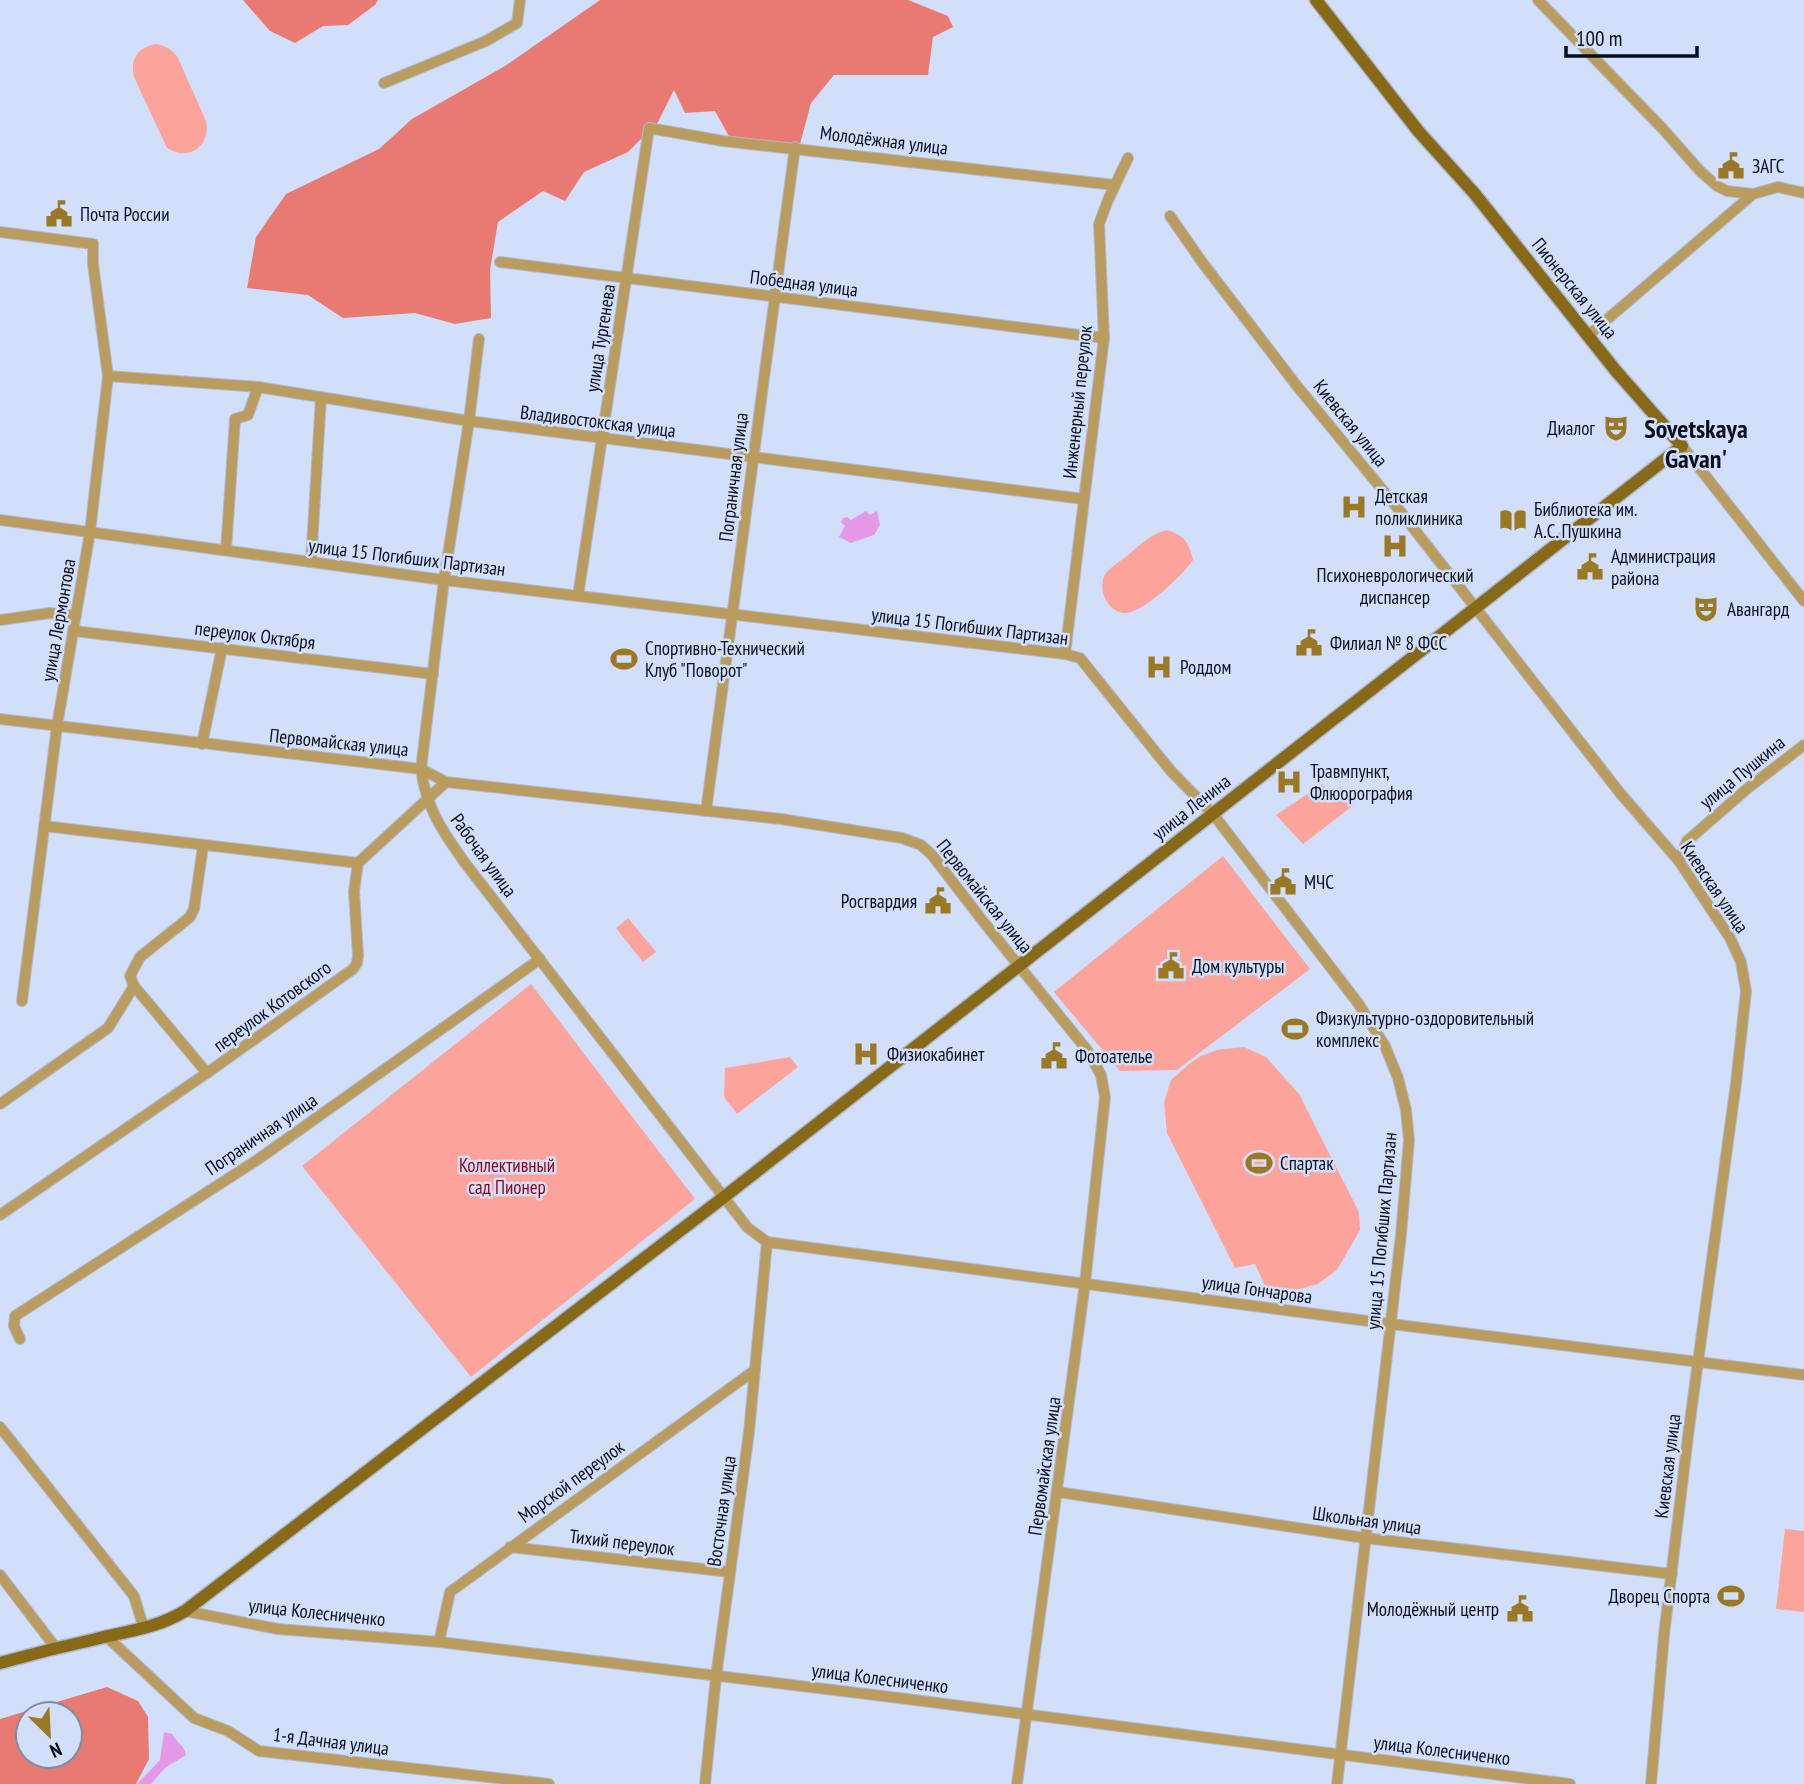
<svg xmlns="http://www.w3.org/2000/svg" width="1804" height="1784" font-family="'PT Sans Narrow',sans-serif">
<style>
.green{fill:#fca49c}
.forest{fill:#e87a71;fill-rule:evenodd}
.water{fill:#e698e8}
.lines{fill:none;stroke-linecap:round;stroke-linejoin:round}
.minor-casing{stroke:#aeb9d2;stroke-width:12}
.major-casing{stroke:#aeb9d2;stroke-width:15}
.minor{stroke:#ba9d5e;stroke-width:10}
.major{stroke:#886918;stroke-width:12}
.labels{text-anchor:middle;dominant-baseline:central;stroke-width:5;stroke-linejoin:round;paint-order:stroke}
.street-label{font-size:19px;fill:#080e1d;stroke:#d2dffa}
.poi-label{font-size:19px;fill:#080e1d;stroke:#d2dffa;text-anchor:start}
.park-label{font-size:19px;fill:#920312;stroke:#d2dffa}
.district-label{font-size:26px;font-weight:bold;fill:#080e1d;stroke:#d2dffa}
</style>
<rect width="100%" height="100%" fill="#d2dffa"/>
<g class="green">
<path d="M156,44C166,46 172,49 178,58L206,121C211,146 189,162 167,148L134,77C130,59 137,48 156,44Z"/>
<path d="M1167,530C1184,535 1189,543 1193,560C1183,575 1144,612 1126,613C1108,614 1096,588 1106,573C1111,567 1120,561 1127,556C1140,545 1150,534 1167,530Z"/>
<path d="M1322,784L1330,794L1340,787L1354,805L1303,844L1276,815Z"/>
<path d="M1223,856L1310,969L1177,1070L1120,1071L1054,992Z"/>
<path d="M628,918L656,952L643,962L616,928Z"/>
<path d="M531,984L695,1199L471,1377L302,1166Z"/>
<path d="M1244,1047L1266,1057L1299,1094L1359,1212L1360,1230L1337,1270L1318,1284L1300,1289L1266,1288L1255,1264L1235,1268L1167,1133L1164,1103L1171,1080L1189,1064L1201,1056L1217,1050Z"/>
<path d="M790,1057L798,1067L737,1114L724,1097L725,1068Z"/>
<path d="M1785,1529L1804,1531V1612L1776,1609Z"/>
</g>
<g class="forest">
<path d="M243,0H378L375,5L348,25L323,26L295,43L270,31Z"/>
<path d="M600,0H908L948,16L953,27L933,37L928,75H834L811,103L800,144L730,138L715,111L685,113L674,90L658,122L628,152L584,172L565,201L543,191L498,222L490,270L491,318L455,324L415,313L343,318L308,295L247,288L256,237L286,194L379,149L412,119L505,66Z"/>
<path d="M107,1687L138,1701L148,1717L149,1759L136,1784H0V1719ZM28,1714H70V1756H28Z"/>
</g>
<g class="water">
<path d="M866,511L870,515L877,511L880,525L874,535L851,543L839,537L845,526L841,522L843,518L847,517L851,520Z"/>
<path d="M164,1732L172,1734C177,1743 184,1745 186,1755L165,1768L151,1784H137L160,1760Z"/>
</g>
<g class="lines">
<g class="minor-casing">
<g id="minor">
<path d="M1538,0L1663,129L1700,171L1717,186L1727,191L1753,194"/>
<path d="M384,83L486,41L517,23L520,0"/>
<path d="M1170,216L1202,262L1297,386L1400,511L1620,793L1679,861L1730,938L1741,962L1746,991L1736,1083L1689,1428L1664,1635L1651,1784"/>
<path d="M0,232L93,244V264L108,376L90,532L57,726L22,1001"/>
<path d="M500,262L1104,338"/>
<path d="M1589,335L1753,194L1778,187L1804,193"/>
<path d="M479,339L469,421L444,580L421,769C426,808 443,832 465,863L747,1227L767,1242L1391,1324L1804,1375"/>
<path d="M108,376L258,387L469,421L1084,499"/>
<path d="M1682,446L1804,601"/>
<path d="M0,520L444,580L1065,654L1080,658L1170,770L1213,814L1358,1003L1385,1046L1398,1078L1406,1110L1409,1140L1401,1235L1337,1784"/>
<path d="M226,550L235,419L248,415L258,387"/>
<path d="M311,562L321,398"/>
<path d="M578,596L649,128L723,141L1115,185"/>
<path d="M0,620L50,613L76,616"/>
<path d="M74,631L433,674"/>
<path d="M1065,654L1104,338L1099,224L1108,200L1128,158"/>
<path d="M0,719L421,769L446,782L781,819L902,838L921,845L932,855L986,925L1087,1050L1101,1075L1105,1097L1085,1283L1017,1784"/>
<path d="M202,744L222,648"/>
<path d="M706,811L795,147"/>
<path d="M44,826L358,863"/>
<path d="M203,846L194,909L190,917L140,957L130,976L134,986L207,1073"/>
<path d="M1679,861L1687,841L1748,788L1804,745"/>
<path d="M358,863L446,782"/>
<path d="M0,1104L108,1028L134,986"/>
<path d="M0,1215L207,1073L353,969L357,963L358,956L354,891L358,863"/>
<path d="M20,1339L14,1326L15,1316L260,1158L540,959"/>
<path d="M0,1427L134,1596L144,1629"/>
<path d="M1058,1492L1365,1538L1672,1574"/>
<path d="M510,1547L730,1572"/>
<path d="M0,1575L56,1648"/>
<path d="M185,1611L278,1629L439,1642L899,1698L1570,1784"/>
<path d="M106,1636L194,1718L228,1731L259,1751L549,1784"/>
<path d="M439,1642L450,1592L755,1370"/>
<path d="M705,1784L716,1677L749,1432L767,1242"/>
</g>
</g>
<g class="major-casing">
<path id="major" d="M0,1663C32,1654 64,1646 96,1639C128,1631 157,1628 185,1611L724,1197L1682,446L1616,371L1474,193L1419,132L1316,0"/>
</g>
<use href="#minor" class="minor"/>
<use href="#major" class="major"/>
</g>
<defs>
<g id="civic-bare" transform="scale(2.1)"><path d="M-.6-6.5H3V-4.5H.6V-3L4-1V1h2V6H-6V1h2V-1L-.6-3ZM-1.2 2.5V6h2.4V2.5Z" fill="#9b7823" stroke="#d2dffa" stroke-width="2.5" paint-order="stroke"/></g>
<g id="theatre-bare" transform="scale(2.1)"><path d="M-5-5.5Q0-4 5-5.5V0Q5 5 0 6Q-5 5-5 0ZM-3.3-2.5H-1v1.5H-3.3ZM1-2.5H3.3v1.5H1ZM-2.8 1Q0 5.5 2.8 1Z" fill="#9b7823" stroke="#d2dffa" stroke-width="2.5" paint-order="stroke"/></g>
<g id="hospital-bare" transform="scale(2.1)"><path d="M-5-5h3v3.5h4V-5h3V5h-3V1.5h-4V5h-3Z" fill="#9b7823" stroke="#d2dffa" stroke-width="2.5" paint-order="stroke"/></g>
<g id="library-bare" transform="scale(2.1)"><path d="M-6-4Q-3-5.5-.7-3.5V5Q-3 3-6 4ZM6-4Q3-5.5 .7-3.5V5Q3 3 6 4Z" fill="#9b7823" stroke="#d2dffa" stroke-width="2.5" paint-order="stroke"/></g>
<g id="stadium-bare" transform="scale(2.1)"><path d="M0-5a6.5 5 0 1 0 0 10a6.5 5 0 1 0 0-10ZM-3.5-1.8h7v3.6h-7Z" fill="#9b7823" stroke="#d2dffa" stroke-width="2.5" paint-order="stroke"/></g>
</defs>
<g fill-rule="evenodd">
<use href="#civic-bare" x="1731" y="166"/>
<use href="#civic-bare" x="59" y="214"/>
<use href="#theatre-bare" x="1616" y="428"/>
<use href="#hospital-bare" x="1354" y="507"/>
<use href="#library-bare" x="1513" y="520"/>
<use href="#hospital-bare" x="1395" y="546"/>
<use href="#civic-bare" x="1590" y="567"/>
<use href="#theatre-bare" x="1706" y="609"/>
<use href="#civic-bare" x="1309" y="643"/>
<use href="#stadium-bare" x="624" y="659"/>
<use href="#hospital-bare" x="1159" y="667"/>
<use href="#hospital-bare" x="1289" y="782"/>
<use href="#civic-bare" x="1283" y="882"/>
<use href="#civic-bare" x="938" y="901"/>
<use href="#civic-bare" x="1171" y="966"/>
<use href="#stadium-bare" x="1295" y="1029"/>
<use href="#hospital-bare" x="866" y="1054"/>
<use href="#civic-bare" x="1054" y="1056"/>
<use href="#stadium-bare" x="1259" y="1163"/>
<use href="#stadium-bare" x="1731" y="1596"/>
<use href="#civic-bare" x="1520" y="1609"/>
</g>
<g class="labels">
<g class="street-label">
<text transform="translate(884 140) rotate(7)">Молодёжная улица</text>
<text transform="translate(804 283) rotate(7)">Победная улица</text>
<text transform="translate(1575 288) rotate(51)">Пионерская улица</text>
<text transform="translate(600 338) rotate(-81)">улица Тургенева</text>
<text transform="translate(1077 402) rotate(-84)">Инженерный переулок</text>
<text transform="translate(598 421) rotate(7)">Владивостокская улица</text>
<text transform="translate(1351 423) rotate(51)">Киевская улица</text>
<text transform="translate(733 477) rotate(-83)">Пограничная улица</text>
<text transform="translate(407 557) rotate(7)">улица 15 Погибших Партизан</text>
<text transform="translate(58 620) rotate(-80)">улица Лермонтова</text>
<text transform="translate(970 626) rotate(7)">улица 15 Погибших Партизан</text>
<text transform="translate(255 635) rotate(7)">переулок Октября</text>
<text transform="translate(339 742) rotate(6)">Первомайская улица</text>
<text transform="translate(1742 772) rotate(-39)">улица Пушкина</text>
<text transform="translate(1191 807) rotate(-38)">улица Ленина</text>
<text transform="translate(484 855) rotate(54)">Рабочая улица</text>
<text transform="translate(1715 887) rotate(56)">Киевская улица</text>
<text transform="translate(985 896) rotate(51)">Первомайская улица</text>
<text transform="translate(272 1006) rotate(-36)">переулок Котовского</text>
<text transform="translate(261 1134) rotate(-34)">Пограничная улица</text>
<text transform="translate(1381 1231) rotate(-85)">улица 15 Погибших Партизан</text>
<text transform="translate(1257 1289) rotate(8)">улица Гончарова</text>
<text transform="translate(1044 1466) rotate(-82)">Первомайская улица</text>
<text transform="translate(1667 1466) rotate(-83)">Киевская улица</text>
<text transform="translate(571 1481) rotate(-36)">Морской переулок</text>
<text transform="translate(721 1511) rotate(-82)">Восточная улица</text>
<text transform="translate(1367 1520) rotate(8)">Школьная улица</text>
<text transform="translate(622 1542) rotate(7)">Тихий переулок</text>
<text transform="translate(317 1612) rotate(6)">улица Колесниченко</text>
<text transform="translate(880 1678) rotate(7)">улица Колесниченко</text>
<text transform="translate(331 1741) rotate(7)">1-я Дачная улица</text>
<text transform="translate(1442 1750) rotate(7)">улица Колесниченко</text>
</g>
<g class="poi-label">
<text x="1752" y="166">ЗАГС</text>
<text x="80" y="214">Почта России</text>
<text x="1595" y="428" text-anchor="end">Диалог</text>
<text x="1375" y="496">Детская<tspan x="1375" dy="22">поликлиника</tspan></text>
<text x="1534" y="509">Библиотека им.<tspan x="1534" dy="22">А.С. Пушкина</tspan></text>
<text x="1611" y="556">Администрация<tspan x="1611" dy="22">района</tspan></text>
<text x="1395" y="575" text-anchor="middle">Психоневрологический<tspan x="1395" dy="22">диспансер</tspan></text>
<text x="1727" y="609">Авангард</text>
<text x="1330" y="643">Филиал № 8 ФСС</text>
<text x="645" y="648">Спортивно-Технический<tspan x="645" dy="22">Клуб "Поворот"</tspan></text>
<text x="1180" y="667">Роддом</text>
<text x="1310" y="771">Травмпункт,<tspan x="1310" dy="22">Флюорография</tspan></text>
<text x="1304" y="882">МЧС</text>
<text x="917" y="901" text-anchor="end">Росгвардия</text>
<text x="1192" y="966">Дом культуры</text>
<text x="1316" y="1018">Физкультурно-оздоровительный<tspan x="1316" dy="22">комплекс</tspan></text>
<text x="887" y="1054">Физиокабинет</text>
<text x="1075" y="1056">Фотоателье</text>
<text x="1280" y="1163">Спартак</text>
<text x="1710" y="1596" text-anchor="end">Дворец Спорта</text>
<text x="1499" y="1609" text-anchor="end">Молодёжный центр</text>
</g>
<g class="park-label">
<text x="507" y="1165">Коллективный<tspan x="507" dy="22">сад Пионер</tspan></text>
</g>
<g class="district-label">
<text x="1696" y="428">Sovetskaya<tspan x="1696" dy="30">Gavan'</tspan></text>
</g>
</g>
<g transform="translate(49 1735) rotate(156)"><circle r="33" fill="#d2dffa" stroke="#818ba2" stroke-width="2"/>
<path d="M0-5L12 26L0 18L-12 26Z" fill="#9b7823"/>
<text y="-10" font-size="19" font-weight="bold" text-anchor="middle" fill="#080e1d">N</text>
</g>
<path d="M1566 46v10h131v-10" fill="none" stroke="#080e1d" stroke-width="3.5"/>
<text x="1576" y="46" font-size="21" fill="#080e1d" stroke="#d2dffa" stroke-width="5" paint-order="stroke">100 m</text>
</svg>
